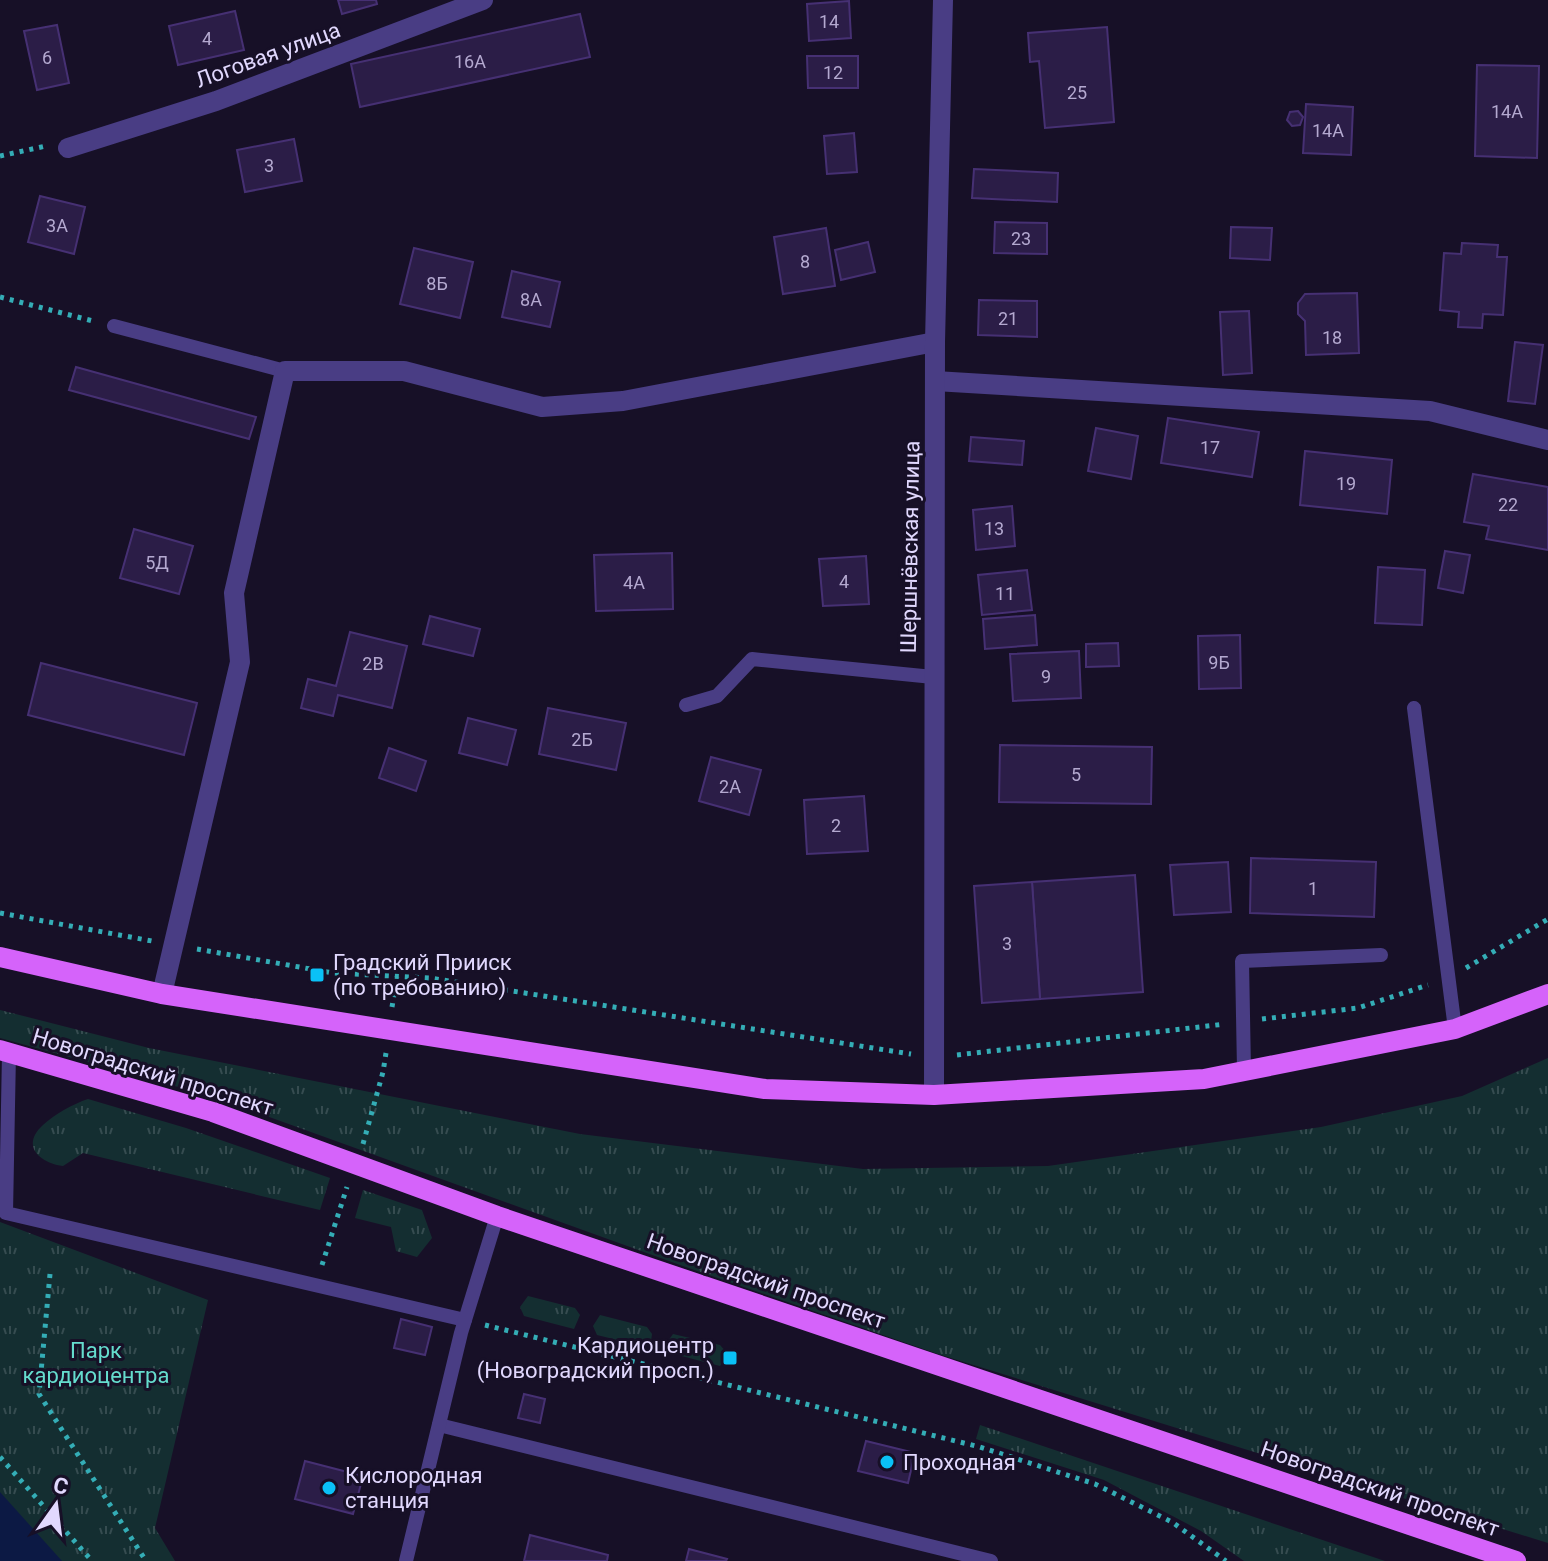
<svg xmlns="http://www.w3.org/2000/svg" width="1548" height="1561" font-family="Roboto,sans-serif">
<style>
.grass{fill:url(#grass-tufts)}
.water{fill:#0c1944}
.building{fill:#2b1d47;stroke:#463073;stroke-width:2}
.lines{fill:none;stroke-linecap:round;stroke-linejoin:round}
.path{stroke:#34adb6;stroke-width:5;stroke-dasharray:4 6;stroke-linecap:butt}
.lane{stroke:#493d84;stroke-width:14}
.street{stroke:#493d84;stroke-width:20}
.primary{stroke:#d563fa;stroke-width:20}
.poi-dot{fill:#0ac1f7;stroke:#171027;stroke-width:3}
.labels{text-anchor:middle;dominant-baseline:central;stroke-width:6;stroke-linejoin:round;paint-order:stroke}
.number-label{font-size:18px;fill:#b4a9d0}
.street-label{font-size:22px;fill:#e1d8fe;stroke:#171027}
.poi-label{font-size:22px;fill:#e1d8fe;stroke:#171027;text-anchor:start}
.park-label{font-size:22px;fill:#65dcce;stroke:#171027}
</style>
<defs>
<pattern id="grass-tufts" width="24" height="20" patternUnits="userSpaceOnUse" patternTransform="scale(2)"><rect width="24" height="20" fill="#142e31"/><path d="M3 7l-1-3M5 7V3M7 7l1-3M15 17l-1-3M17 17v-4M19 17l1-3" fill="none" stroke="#364c50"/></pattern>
</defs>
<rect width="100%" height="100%" fill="#171027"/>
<g class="grass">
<path d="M0,1010L149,1048L580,1134L863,1169L1048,1166L1321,1127L1462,1096L1548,1058V1543L938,1354L680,1265L211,1096L0,1038Z"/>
<path d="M88,1099L186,1128L330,1178L320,1210L83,1153L63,1166C40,1163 20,1146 43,1125C55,1114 73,1104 88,1099Z"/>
<path d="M363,1190L422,1210L432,1238L417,1257L396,1251L391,1227L355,1218Z"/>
<path d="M0,1222L208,1300L155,1528L175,1561H0Z"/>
<path d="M528,1296L575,1308L580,1315L574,1329L524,1316L520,1307Z"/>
<path d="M600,1315L647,1327L652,1334L651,1341L646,1347L597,1335L593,1326Z"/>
<path d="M673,1334L720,1345L726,1352L725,1359L720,1366L670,1353L666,1344Z"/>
<path d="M980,1425L1385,1561H1244L1201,1531L1104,1480L976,1439Z"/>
</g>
<path class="water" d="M0,1492L62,1561H0Z"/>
<g class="building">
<path d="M338,0H376L377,4L342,14Z"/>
<path d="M849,1L851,38L809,41L807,4Z"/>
<path d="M235,11L244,50L178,65L169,26Z"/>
<path d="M580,14L590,57L360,107L351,64Z"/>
<path d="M57,25L69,83L37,90L24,31Z"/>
<path d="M1107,27L1114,122L1045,128L1039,61L1030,62L1028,33Z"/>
<path d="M807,56H858V88H808Z"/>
<path d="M1477,65L1539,66L1537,158L1475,156Z"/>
<path d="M1306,104L1353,107L1351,155L1303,153Z"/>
<path d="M1298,111L1303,117L1300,125L1292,126L1287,120L1290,112Z"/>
<path d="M854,133L857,172L827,174L824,136Z"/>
<path d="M294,139L302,181L245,192L237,150Z"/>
<path d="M974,169L1058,173L1057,202L972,198Z"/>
<path d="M40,196L85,207L74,254L28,242Z"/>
<path d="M995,222L1047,223V254L994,253Z"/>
<path d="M1231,227L1272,228L1270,260L1230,258Z"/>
<path d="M826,228L835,286L783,294L774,237Z"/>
<path d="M868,242L875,272L841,280L835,250Z"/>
<path d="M1462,243L1498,245L1497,257H1507L1503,315L1483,314L1482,328L1458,327L1459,312L1440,310L1444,253L1461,254Z"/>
<path d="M414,248L473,262L460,318L400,304Z"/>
<path d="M512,271L560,282L550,327L502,317Z"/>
<path d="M1357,293L1359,353L1306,355L1305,321L1298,314V303L1305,294Z"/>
<path d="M979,300L1037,301V337L978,335Z"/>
<path d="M1249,311L1252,373L1223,375L1220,312Z"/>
<path d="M1515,342L1543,345L1535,404L1508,401Z"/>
<path d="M76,367L256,417L249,439L69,390Z"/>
<path d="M1168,418L1259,432L1252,477L1161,463Z"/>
<path d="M1096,428L1138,436L1131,479L1088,471Z"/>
<path d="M971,437L1024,441L1022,465L969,461Z"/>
<path d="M1305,451L1392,460L1387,514L1300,505Z"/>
<path d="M1473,474L1548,487V550L1486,539L1489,526L1464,522Z"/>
<path d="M1012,506L1015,546L976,550L973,510Z"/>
<path d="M134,529L193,546L179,594L120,578Z"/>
<path d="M1445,551L1470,555L1463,593L1438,588Z"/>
<path d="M672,553L673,609L596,611L594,555Z"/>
<path d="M866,556L869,604L823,606L819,559Z"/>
<path d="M1378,567L1425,570L1422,625L1375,623Z"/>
<path d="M1027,570L1032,610L982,615L978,575Z"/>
<path d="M1035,615L1037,645L985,649L983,619Z"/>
<path d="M430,616L480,629L473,656L423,644Z"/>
<path d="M350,632L407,646L392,708L338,695L333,716L301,708L308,679L336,686Z"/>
<path d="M1240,635L1241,688L1199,689L1198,636Z"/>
<path d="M1118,643L1119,666L1086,667V644Z"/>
<path d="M1079,651L1081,698L1013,701L1010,654Z"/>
<path d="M41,663L197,703L184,755L28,715Z"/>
<path d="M548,708L626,723L616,770L539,754Z"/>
<path d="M468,718L516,730L507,765L459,753Z"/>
<path d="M1000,745L1152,747L1151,804L999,802Z"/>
<path d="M389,748L426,761L416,791L379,778Z"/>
<path d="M711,757L761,770L749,815L699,801Z"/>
<path d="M864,796L868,851L807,854L804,800Z"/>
<path d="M1251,858L1376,862L1374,917L1250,913Z"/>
<path d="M1228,862L1231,912L1174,915L1170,865Z"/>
<path d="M1135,875L1143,992L1040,999L1032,882Z"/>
<path d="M1032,882L1040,999L982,1003L974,886Z"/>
<path d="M401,1319L432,1327L425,1355L394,1348Z"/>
<path d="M524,1394L545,1399L540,1423L518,1418Z"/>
<path d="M866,1441L915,1453L908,1483L858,1471Z"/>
<path d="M305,1461L363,1476L353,1514L295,1499Z"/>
<path d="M530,1535L608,1555L607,1561H524Z"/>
<path d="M689,1549L727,1559L726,1561H686Z"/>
</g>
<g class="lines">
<g class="path">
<path d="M0,156L46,146"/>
<path d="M0,297L93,321"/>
<path d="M0,913L152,941"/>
<path d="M197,949L333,973L430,978L911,1054"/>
<path d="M1466,968L1548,919"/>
<path d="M392,1007L397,977"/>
<path d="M1262,1019L1358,1008L1428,985"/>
<path d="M957,1055L1225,1024"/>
<path d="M363,1144L383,1072L386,1053"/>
<path d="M322,1265L347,1187"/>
<path d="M50,1274L39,1394L146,1561"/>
<path d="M485,1325L980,1447L1095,1484L1172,1522L1226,1561"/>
<path d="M0,1457L92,1561"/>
</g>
<g class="lane">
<path d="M114,326L285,371"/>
<path d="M686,705L717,696L752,659L933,677"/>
<path d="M1414,708L1455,1029"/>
<path d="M9,1053L6,1213L465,1320"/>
<path d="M1244,1070L1242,961L1381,955"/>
<path d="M439,1425L991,1561"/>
<path d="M406,1561L461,1333L497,1216"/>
</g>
<g class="street">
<path d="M68,148L216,101L483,0"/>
<path d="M935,381L1430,411L1548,440"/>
<path d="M162,994L240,662L234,593L285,371H404L542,407L623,401L935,342"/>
<path d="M934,1095L935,342L943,0"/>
</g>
<g class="primary">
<path d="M0,957L162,994L765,1089L934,1095L1204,1079L1455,1029L1548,994"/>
<path d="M0,1050L213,1112L497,1216L1516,1561"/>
</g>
</g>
<g class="poi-dot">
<rect x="309" y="967" width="16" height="16" rx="4"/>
<rect x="722" y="1350" width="16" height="16" rx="4"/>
<circle cx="887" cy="1462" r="8"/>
<circle cx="329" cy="1488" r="8"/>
</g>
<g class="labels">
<g class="number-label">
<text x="829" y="21">14</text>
<text x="207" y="38">4</text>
<text x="47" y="57">6</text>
<text x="470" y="61">16А</text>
<text x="833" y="72">12</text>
<text x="1077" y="92">25</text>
<text x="1507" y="111">14А</text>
<text x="1328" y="130">14А</text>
<text x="269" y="165">3</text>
<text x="57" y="225">3А</text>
<text x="1021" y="238">23</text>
<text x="805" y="261">8</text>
<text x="437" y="283">8Б</text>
<text x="531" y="299">8А</text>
<text x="1008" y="318">21</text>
<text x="1332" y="337">18</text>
<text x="1210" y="447">17</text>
<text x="1346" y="483">19</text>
<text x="1508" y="504">22</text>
<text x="994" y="528">13</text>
<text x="157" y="562">5Д</text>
<text x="844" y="581">4</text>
<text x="634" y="582">4А</text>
<text x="1005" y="593">11</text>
<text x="1219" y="662">9Б</text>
<text x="373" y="663">2В</text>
<text x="1046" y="676">9</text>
<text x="582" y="739">2Б</text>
<text x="1076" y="774">5</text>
<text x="730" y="786">2А</text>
<text x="836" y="825">2</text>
<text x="1313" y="888">1</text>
<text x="1007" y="943">3</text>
</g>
<g class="street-label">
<text transform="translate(268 55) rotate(-20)">Логовая улица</text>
<text transform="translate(910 547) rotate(-89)">Шершнёвская улица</text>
<text transform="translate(153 1072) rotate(17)">Новоградский проспект</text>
<text transform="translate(766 1281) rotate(19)">Новоградский проспект</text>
<text transform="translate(1380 1489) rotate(19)">Новоградский проспект</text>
</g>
<g class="poi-label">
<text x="333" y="962">Градский Прииск<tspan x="333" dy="25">(по требованию)</tspan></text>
<text x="714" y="1345" text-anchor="end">Кардиоцентр<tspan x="714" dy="25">(Новоградский просп.)</tspan></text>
<text x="903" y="1462">Проходная</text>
<text x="345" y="1475">Кислородная<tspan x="345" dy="25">станция</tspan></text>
</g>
<g class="park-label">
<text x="96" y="1350">Парк<tspan x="96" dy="25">кардиоцентра</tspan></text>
</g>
</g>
<g transform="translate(56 1505) rotate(14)" stroke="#171027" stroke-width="6" paint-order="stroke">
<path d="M0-6L14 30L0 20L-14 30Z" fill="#e1d8fe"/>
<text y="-12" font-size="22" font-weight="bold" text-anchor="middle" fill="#e1d8fe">С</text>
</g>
</svg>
